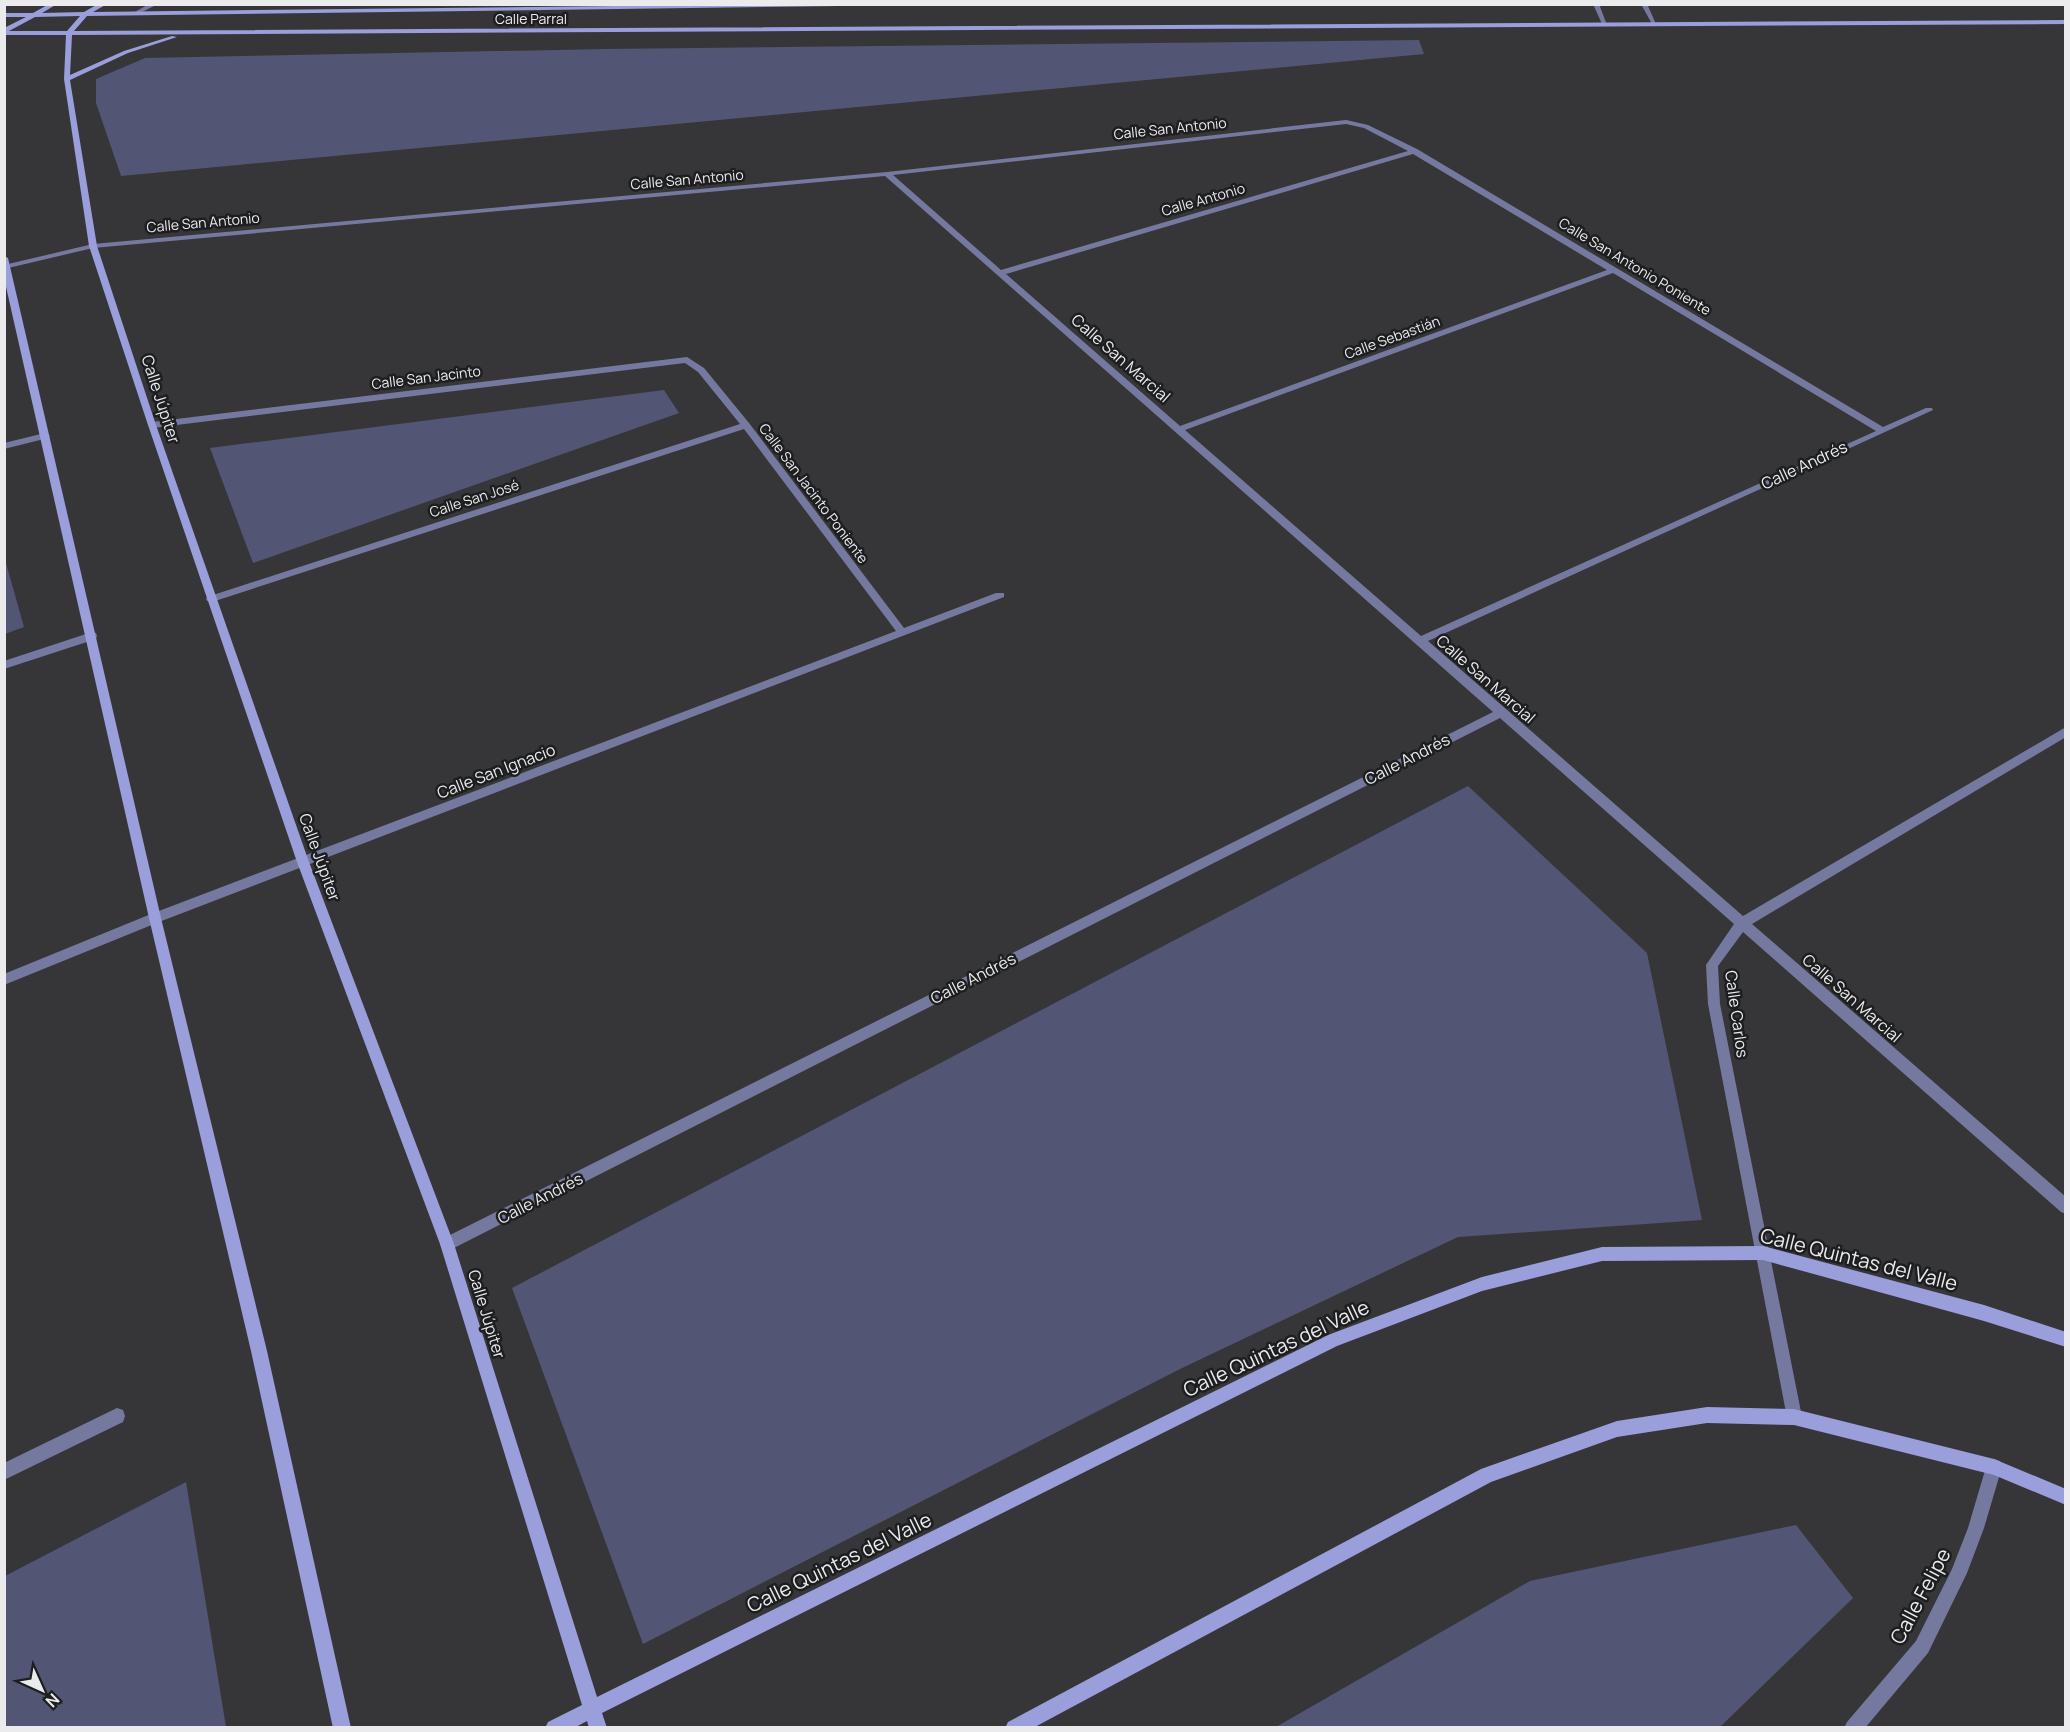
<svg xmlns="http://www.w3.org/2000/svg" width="2070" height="1732" font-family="Manrope,sans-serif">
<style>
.green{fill:#525574}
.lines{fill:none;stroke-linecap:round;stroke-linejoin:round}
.lane{fill:#76799f;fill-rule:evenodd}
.street{fill:#76799f;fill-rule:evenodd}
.secondary{fill:#9a9edb;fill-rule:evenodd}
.labels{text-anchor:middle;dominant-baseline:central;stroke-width:5;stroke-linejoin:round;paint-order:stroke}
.far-street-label{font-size:14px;fill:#ebebed;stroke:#1d1e1f}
.street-label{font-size:16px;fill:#ebebed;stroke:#1d1e1f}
.near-street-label{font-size:20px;fill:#ebebed;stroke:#1d1e1f}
</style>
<rect width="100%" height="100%" fill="#363639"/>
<g class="green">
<path d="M1419,40L1424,54L121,176L96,103V79L145,58L605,49Z"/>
<path d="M664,390L679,413L253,563L210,448Z"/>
<path d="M4,556L24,627L5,634H4Z"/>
<path d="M1468,786L1647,953L1702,1220L1458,1237L1180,1369L643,1644L512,1288Z"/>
<path d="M186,1482L226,1727H5V1576Z"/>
<path d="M1796,1525L1853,1598L1720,1727H1276L1530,1581Z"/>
</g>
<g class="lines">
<path class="lane" d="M149,4H158L138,14L133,13Z"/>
<g class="street">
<path d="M1593,4H1599L1607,25L1602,24Z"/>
<path d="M1641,4H1647L1656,24H1652Z"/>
<path d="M1346,120L1368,125L1417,149L1883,427L1926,408H1932L1933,410L1428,641L1743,916L2066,727V737L1752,924L2066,1197V1214L2061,1212L1743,932L1718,966L1720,1004L1802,1417L1800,1423L1794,1425L1788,1423L1708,1004L1706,965L1734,924L1500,718L452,1249L447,1251L442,1249L440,1244L442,1239L1493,712L885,176L93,248L4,269V265L93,244L887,172ZM1346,124L1364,128L1408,151L1001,270L893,175ZM1413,154L1607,270L1180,426L1006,274ZM1613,273L1876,431L1421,636L1185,430Z"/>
<path d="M687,357L704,368L749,423L904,628L996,593H1004V597L159,922L4,985V974L151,914L896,631L744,429L215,601H207L206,599L207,597L740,424L698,372L685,363L152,428L148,425L152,422Z"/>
<path d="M45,433L50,436L48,438L4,449V443Z"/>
<path d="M92,632L96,633L97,636L96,639L4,669V661Z"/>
<path d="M117,1408L123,1410L125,1416L123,1422L4,1480V1463Z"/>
<path d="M1994,1459L2000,1461L2002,1467L1984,1528L1967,1573L1928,1653L1865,1728H1844L1847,1722L1916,1641L1952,1569L1968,1528L1986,1467L1988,1461Z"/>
</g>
<g class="secondary">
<path d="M49,4H57L42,13L84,12L98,4H107L93,12L779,4H991L87,16L74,31L2066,20V24L72,35L70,75L124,51L172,36L177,37L128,53L70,80L97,246L156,425L309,862L454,1244L597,1697L1328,1335L1482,1277L1602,1247L1763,1246L1984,1305L2066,1332V1347L1984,1321L1763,1260L1602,1261L1482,1291L1337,1346L602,1713L607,1728H589L587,1721L574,1728H545L548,1722L582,1705L440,1244L297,862L148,425L89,246L64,79L66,35H4V28L26,17H4V13H33ZM80,16L67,31H9L35,17Z"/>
<path d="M4,256L8,258L161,918L267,1351L351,1728H333L251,1351L149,918L4,278Z"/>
<path d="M1707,1407L1794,1409L1994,1459L2066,1489V1505L1994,1475L1794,1425L1707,1423L1617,1437L1491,1482L1033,1728H1005L1008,1722L1481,1469L1617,1421Z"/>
</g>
</g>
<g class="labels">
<g class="far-street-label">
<text x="531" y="18">Calle Parral</text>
<text transform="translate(1170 128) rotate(-6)">Calle San Antonio</text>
<text transform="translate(687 179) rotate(-5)">Calle San Antonio</text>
<text transform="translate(1203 199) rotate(-16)">Calle Antonio</text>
<text transform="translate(203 222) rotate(-5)">Calle San Antonio</text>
<text transform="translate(1635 266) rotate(31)">Calle San Antonio Poniente</text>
<text transform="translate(1392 337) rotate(-20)">Calle Sebastián</text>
<text transform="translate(426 377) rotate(-7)">Calle San Jacinto</text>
<text transform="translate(814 493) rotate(53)">Calle San Jacinto Poniente</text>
<text transform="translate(474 498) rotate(-18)">Calle San José</text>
</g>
<g class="street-label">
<text transform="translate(1121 358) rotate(41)">Calle San Marcial</text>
<text transform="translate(161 399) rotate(72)">Calle Júpiter</text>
<text transform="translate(1804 465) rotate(-25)">Calle Andrés</text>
<text transform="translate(1486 679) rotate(41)">Calle San Marcial</text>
<text transform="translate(1407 759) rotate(-27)">Calle Andrés</text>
<text transform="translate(496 771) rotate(-21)">Calle San Ignacio</text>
<text transform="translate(320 857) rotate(70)">Calle Júpiter</text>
<text transform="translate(973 978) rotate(-27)">Calle Andrés</text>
<text transform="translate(1852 998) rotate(41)">Calle San Marcial</text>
<text transform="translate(1737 1014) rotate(82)">Calle Carlos</text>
<text transform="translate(540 1198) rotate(-27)">Calle Andrés</text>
<text transform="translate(487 1314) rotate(73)">Calle Júpiter</text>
</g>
<g class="near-street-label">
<text transform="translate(1859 1259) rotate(14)">Calle Quintas del Valle</text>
<text transform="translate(1276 1348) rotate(-25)">Calle Quintas del Valle</text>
<text transform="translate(839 1562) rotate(-26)">Calle Quintas del Valle</text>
<text transform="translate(1920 1596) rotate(-62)">Calle Felipe</text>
</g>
</g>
<rect width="2070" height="1732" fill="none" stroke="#ebebed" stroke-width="12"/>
<g transform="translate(42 1690) rotate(135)" stroke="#1d1e1f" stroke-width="4.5" paint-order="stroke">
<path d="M0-4.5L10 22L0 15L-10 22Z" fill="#ebebed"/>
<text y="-9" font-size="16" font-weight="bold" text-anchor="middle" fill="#ebebed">N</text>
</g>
</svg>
